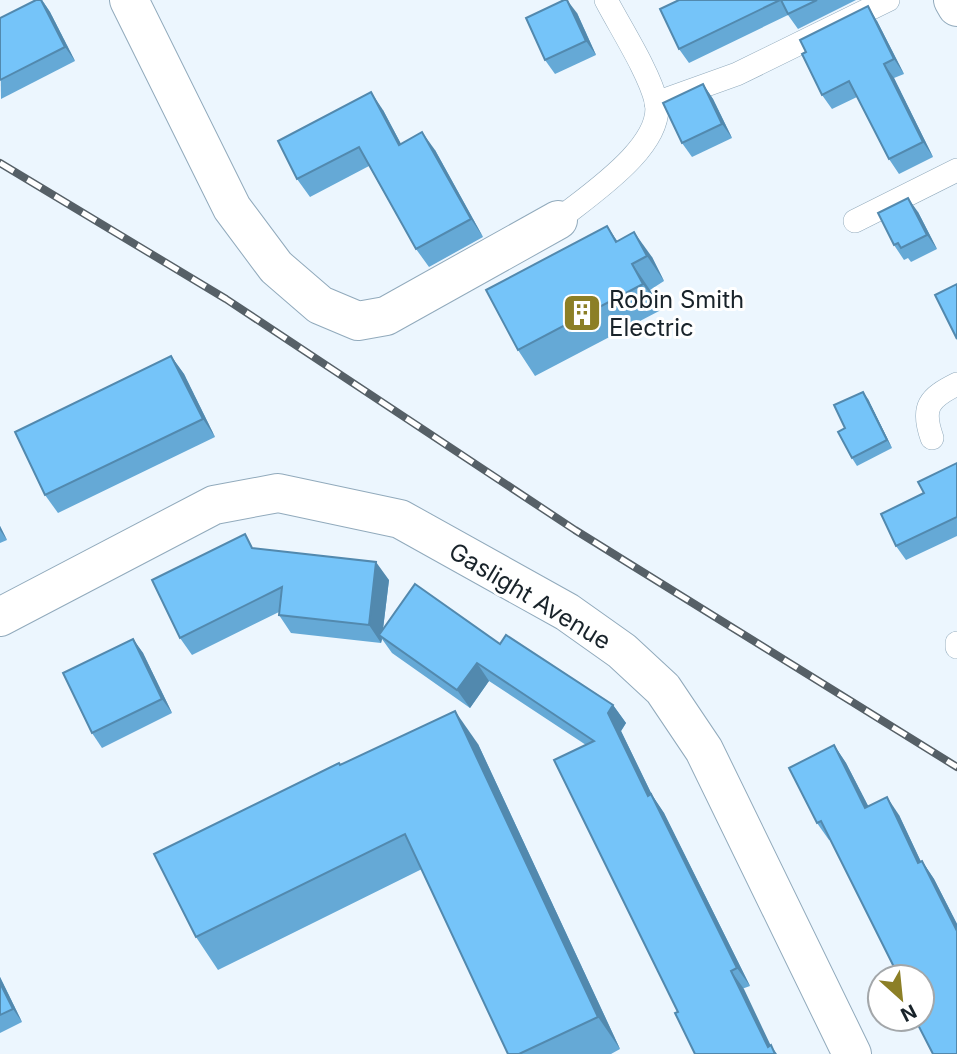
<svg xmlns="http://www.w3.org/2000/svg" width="957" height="1054" font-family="Inter,sans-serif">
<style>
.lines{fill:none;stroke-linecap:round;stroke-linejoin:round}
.service-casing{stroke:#91aabc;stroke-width:24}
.minor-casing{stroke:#91aabc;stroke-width:40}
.service{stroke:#fff;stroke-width:23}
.minor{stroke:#fff;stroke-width:38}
.rail-casing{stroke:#566067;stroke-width:8}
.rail{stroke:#fff;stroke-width:5;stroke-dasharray:16;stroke-linecap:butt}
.wall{fill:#65a9d6}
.shaded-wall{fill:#5289ae}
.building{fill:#75c4f9;stroke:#5289ae;stroke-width:2}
.labels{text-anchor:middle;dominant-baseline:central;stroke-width:6;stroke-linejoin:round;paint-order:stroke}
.poi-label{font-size:24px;fill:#19232a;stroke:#fff;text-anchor:start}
.street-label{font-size:24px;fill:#19232a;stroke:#fff}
</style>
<rect width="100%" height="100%" fill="#ecf6fe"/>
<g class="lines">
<g class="service-casing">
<g id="service">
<path d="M656,103L737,74L888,0"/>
<path d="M558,220C589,195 666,145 656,101C649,72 620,27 606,0"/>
<path d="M855,221L957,170"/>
<path d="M932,438C921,407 929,398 957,384"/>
<path d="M957,643V647"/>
</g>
</g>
<g class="minor-casing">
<g id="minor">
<path d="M129,0L232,208L276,267L320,305L358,321L386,316L558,220"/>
<path d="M953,0L957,7"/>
<path d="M0,617L214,505L278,493L400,519L567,612L622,651L663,689L704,750L852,1054"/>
</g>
</g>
<use href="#service" class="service"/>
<use href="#minor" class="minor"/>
<g class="rail-casing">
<path id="rail" d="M0,163L226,299L575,530L957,767"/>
</g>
<use href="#rail" class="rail"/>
</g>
<g class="wall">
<path d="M42,0L50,12L75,61L1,99L0,18Z"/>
<path d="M679,0H856L798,29L788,15L689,63L679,49Z"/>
<path d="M577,13L596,55L555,74L545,60Z"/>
<path d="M877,21L904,74L894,78L933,157L899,174L889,159L857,97L832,109L822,95Z"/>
<path d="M703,84L713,99L732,138L692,157L682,143Z"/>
<path d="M383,110L401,144L435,150L483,237L429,267L416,249L369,166L310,197L297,179Z"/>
<path d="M918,212L937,249L911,262L908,258L904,260L894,245Z"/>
<path d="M607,226L617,241L652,257L664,281L650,290L661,310L535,376L518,350Z"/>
<path d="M171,356L184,374L215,437L58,513L45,495Z"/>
<path d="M868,399L892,448L857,466L852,458L845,428Z"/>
<path d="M957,463V536L906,560L896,546L924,493Z"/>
<path d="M0,526L7,540L0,543Z"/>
<path d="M255,549L389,580L383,629L500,644L613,705L626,723L621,731L652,795L664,813L750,986L678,1012L586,745L489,681L470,708L392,653L382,639L381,643L291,633L279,615V612L192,655L180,638Z"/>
<path d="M133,639L143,653L172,713L102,748L92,733Z"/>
<path d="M478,744L620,1049L611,1054H508L422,869L218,970L196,937L340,764Z"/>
<path d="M834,745L846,763L868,806L899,815L921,862L922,861L934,879L957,924V1054L922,1019L831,840H829L817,823Z"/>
<path d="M0,977L22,1022L0,1033Z"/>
</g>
<g class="shaded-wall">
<path d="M42,0L50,12L75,61L65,47Z"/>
<path d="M567,0L577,13L596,55L586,41Z"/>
<path d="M868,6L877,21L904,74L894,59Z"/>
<path d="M884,64L894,78L933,157L923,142Z"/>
<path d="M703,84L713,99L732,138L722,124Z"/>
<path d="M371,92L383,110L411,163L399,145Z"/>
<path d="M422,132L435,150L483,237L471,219Z"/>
<path d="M908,198L918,212L937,249L927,235Z"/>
<path d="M607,226L650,290L661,310L643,284Z"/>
<path d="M634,232L652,257L664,281L647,256Z"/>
<path d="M171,356L184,374L215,437L203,419Z"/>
<path d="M863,392L868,399L892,448L887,440Z"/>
<path d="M0,526L7,540L0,530Z"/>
<path d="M376,562L389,580L382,637L379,635L382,639L381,643L369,625Z"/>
<path d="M133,639L143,653L172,713L162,699Z"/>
<path d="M477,663L489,681L470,708L457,690Z"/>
<path d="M613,705L626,723L621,731L652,795L664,813L750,986L737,968L648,796L608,713Z"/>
<path d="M455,711L478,744L620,1049L598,1017Z"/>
<path d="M834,745L846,763L878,825L865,808Z"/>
<path d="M887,797L899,815L930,881L918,863Z"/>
<path d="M922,861L934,879L957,924V931Z"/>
<path d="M731,971L744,989L771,1046L777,1054H775L768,1047Z"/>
<path d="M0,977L22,1022L13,1009L0,983Z"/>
</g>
<g class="building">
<path d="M36,0H41L65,47L0,80V18Z"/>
<path d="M564,0H567L586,41L545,60L526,18Z"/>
<path d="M679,0H780L679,49L660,9Z"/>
<path d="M781,0H817L788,14Z"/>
<path d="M868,6L894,59L884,64L923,142L889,159L849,81L822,95L802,54L806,52L800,40Z"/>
<path d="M703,84L722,124L682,143L663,103Z"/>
<path d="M371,92L399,145L422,132L471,219L416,249L359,147L297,179L278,141Z"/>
<path d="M908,198L927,235L901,248L898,243L894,245L878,213Z"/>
<path d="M607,226L616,242L634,232L647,256L632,264L643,284L518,350L486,290Z"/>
<path d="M957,284V339L935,295Z"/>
<path d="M171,356L203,419L45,495L15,432Z"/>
<path d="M863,392L887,440L852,458L838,432L845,428L834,405Z"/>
<path d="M957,463V517L896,546L881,514L924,493L918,482Z"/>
<path d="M245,534L252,548L376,562L369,625L279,615L282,587L180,638L152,580Z"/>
<path d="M415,584L500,644L506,635L613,705L608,713L648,796L651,794L737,968L731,971L768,1047L771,1045L775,1054H695L675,1013L678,1012L554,760L594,741L477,663L457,690L379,635Z"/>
<path d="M133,639L162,699L92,733L63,673Z"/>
<path d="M455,711L598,1017L519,1054H508L405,834L196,937L154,854L339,763L340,765Z"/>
<path d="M834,745L865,808L887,797L918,863L922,861L957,931V1054H933L915,1019H922V977H899L821,821L817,823L789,768Z"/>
<path d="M0,983L13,1009L0,1015Z"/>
</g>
<defs>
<g id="building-square" transform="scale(2.0125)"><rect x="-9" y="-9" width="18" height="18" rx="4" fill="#8c7f26" stroke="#fff"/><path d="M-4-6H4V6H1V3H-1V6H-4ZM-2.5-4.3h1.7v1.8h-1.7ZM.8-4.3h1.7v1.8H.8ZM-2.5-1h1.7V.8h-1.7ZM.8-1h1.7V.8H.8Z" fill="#fff"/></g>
</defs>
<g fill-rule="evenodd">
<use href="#building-square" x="582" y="313"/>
</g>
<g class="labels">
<g class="poi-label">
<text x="609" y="299">Robin Smith<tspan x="609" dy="28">Electric</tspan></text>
</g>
<g class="street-label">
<text transform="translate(530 596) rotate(31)">Gaslight Avenue</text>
</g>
</g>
<g transform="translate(901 998) rotate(153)"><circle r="33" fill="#ffffff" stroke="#a3a7aa" stroke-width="2"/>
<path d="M0-5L12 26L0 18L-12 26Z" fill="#8c7f26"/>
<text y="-10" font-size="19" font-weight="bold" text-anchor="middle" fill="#19232a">N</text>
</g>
</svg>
